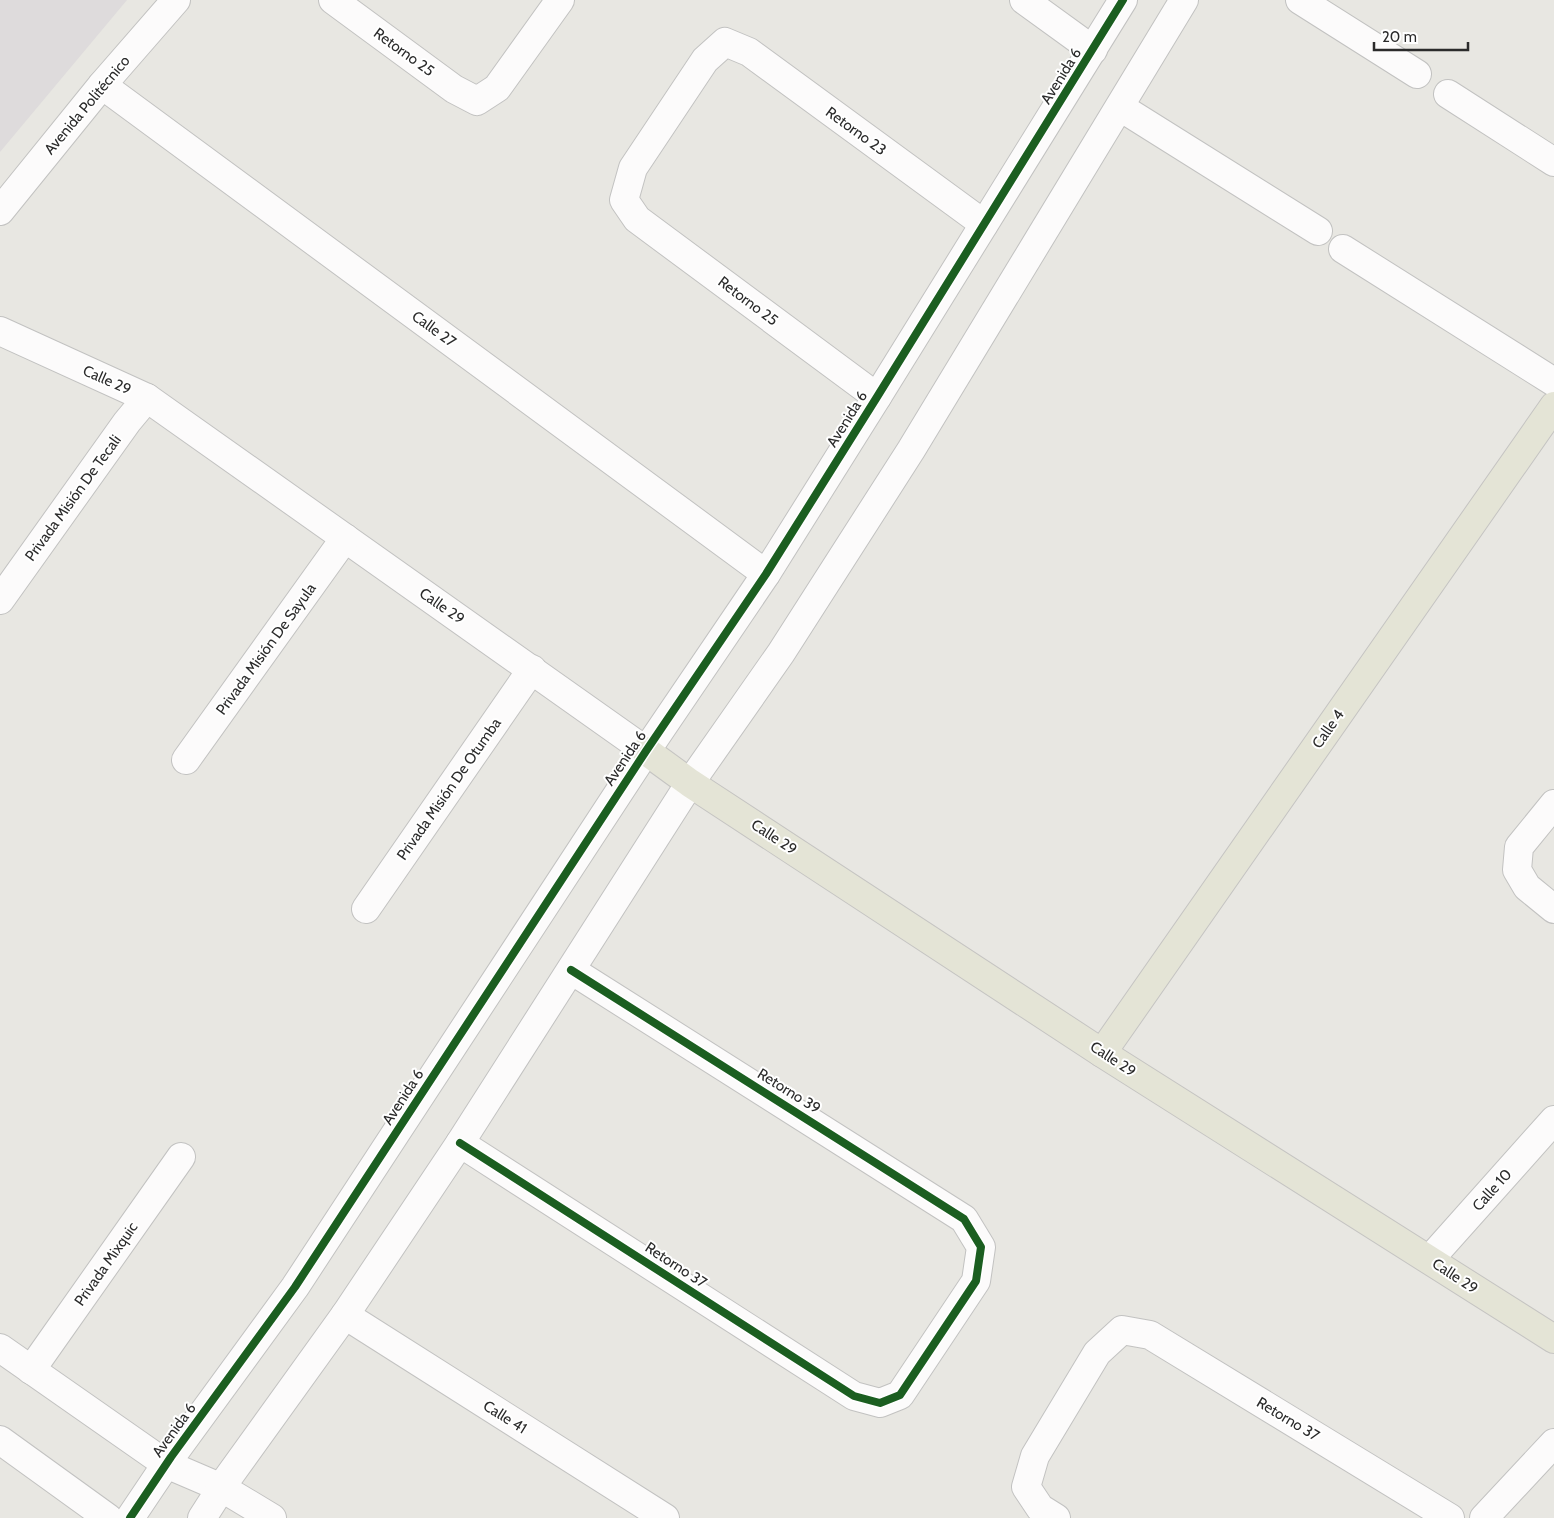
<svg xmlns="http://www.w3.org/2000/svg" width="1554" height="1518" font-family="Cabin,sans-serif">
<style>
.industrial{fill:#dedbdc}
.lines{fill:none;stroke-linecap:round;stroke-linejoin:round}
.minor-casing{stroke:#c2c2c1;stroke-width:30}
.major-casing{stroke:#c5c4c2;stroke-width:30}
.minor{stroke:#fcfbfb;stroke-width:28}
.major{stroke:#e4e4d6;stroke-width:28}
.cycleway-casing{stroke:#fff;stroke-width:11}
.cycleway{stroke:#1b5e20;stroke-width:8}
.labels{text-anchor:middle;dominant-baseline:central;stroke-width:4;stroke-linejoin:round;paint-order:stroke}
.street-label{font-size:15px;fill:#2b2b2b;stroke:#fff}
</style>
<rect width="100%" height="100%" fill="#e8e7e2"/>
<path class="industrial" d="M0,0H127L0,152Z"/>
<g class="lines">
<g class="minor-casing">
<g id="minor">
<path d="M333,0L454,89L477,101L497,88L560,0"/>
<path d="M1024,0L1093,50"/>
<path d="M1300,0L1417,74"/>
<path d="M102,85L766,574"/>
<path d="M1448,94L1554,162"/>
<path d="M1120,107L1318,231"/>
<path d="M0,211L102,85L176,0"/>
<path d="M1343,249L1554,382"/>
<path d="M0,331L147,398L646,751"/>
<path d="M877,397L637,219L624,200L633,168L705,60L725,42L749,52L984,224"/>
<path d="M0,600L127,422L147,398"/>
<path d="M186,760L345,538"/>
<path d="M1554,804L1519,847L1517,870L1527,887L1554,909"/>
<path d="M366,909L532,669"/>
<path d="M460,1143L854,1396L880,1403L900,1395L976,1281L981,1247L964,1219L571,970"/>
<path d="M1430,1259L1554,1120"/>
<path d="M345,1315L665,1518"/>
<path d="M0,1348L166,1464L222,1488L272,1518"/>
<path d="M31,1370L181,1157"/>
<path d="M0,1440L108,1518"/>
<path d="M130,1518L171,1457L295,1287L646,751L766,574L877,397L1123,0"/>
<path d="M202,1518L227,1479L345,1315L460,1143L690,783L781,653L911,450L1184,0"/>
<path d="M1056,1518L1040,1508L1026,1487L1035,1456L1097,1353L1122,1330L1150,1335L1450,1518"/>
<path d="M1484,1518L1554,1443"/>
</g>
</g>
<g class="major-casing">
<g id="major">
<path d="M646,751L690,783L1102,1053L1554,1339"/>
<path d="M1102,1053L1554,406"/>
</g>
</g>
<use href="#minor" class="minor"/>
<use href="#major" class="major"/>
<g class="cycleway-casing">
<g id="cycleway">
<path d="M460,1143L854,1396L880,1403L900,1395L976,1281L981,1247L964,1219L571,970"/>
<path d="M130,1518L171,1457L295,1287L646,751L766,574L877,397L1123,0"/>
</g>
</g>
<use href="#cycleway" class="cycleway"/>
</g>
<g class="labels">
<g class="street-label">
<text transform="translate(404 52) rotate(36)">Retorno 25</text>
<text transform="translate(1061 76) rotate(-58)">Avenida 6</text>
<text transform="translate(87 105) rotate(-50)">Avenida Politécnico</text>
<text transform="translate(856 131) rotate(36)">Retorno 23</text>
<text transform="translate(748 301) rotate(37)">Retorno 25</text>
<text transform="translate(434 329) rotate(36)">Calle 27</text>
<text transform="translate(107 380) rotate(24)">Calle 29</text>
<text transform="translate(847 419) rotate(-58)">Avenida 6</text>
<text transform="translate(73 498) rotate(-54)">Privada Misión De Tecali</text>
<text transform="translate(442 606) rotate(35)">Calle 29</text>
<text transform="translate(266 649) rotate(-54)">Privada Misión De Sayula</text>
<text transform="translate(1328 729) rotate(-55)">Calle 4</text>
<text transform="translate(625 758) rotate(-56)">Avenida 6</text>
<text transform="translate(449 789) rotate(-55)">Privada Misión De Otumba</text>
<text transform="translate(774 837) rotate(33)">Calle 29</text>
<text transform="translate(1113 1059) rotate(33)">Calle 29</text>
<text transform="translate(789 1091) rotate(32)">Retorno 39</text>
<text transform="translate(403 1097) rotate(-57)">Avenida 6</text>
<text transform="translate(1492 1190) rotate(-48)">Calle 10</text>
<text transform="translate(106 1264) rotate(-55)">Privada Mixquic</text>
<text transform="translate(676 1265) rotate(33)">Retorno 37</text>
<text transform="translate(1455 1276) rotate(33)">Calle 29</text>
<text transform="translate(505 1417) rotate(32)">Calle 41</text>
<text transform="translate(1288 1419) rotate(31)">Retorno 37</text>
<text transform="translate(174 1430) rotate(-54)">Avenida 6</text>
</g>
</g>
<path d="M1374 42v8h94v-8" fill="none" stroke="#2b2b2b" stroke-width="2.5"/>
<text x="1382" y="42" font-size="15" fill="#2b2b2b" stroke="#ffffff" stroke-width="4" paint-order="stroke">20 m</text>
</svg>
